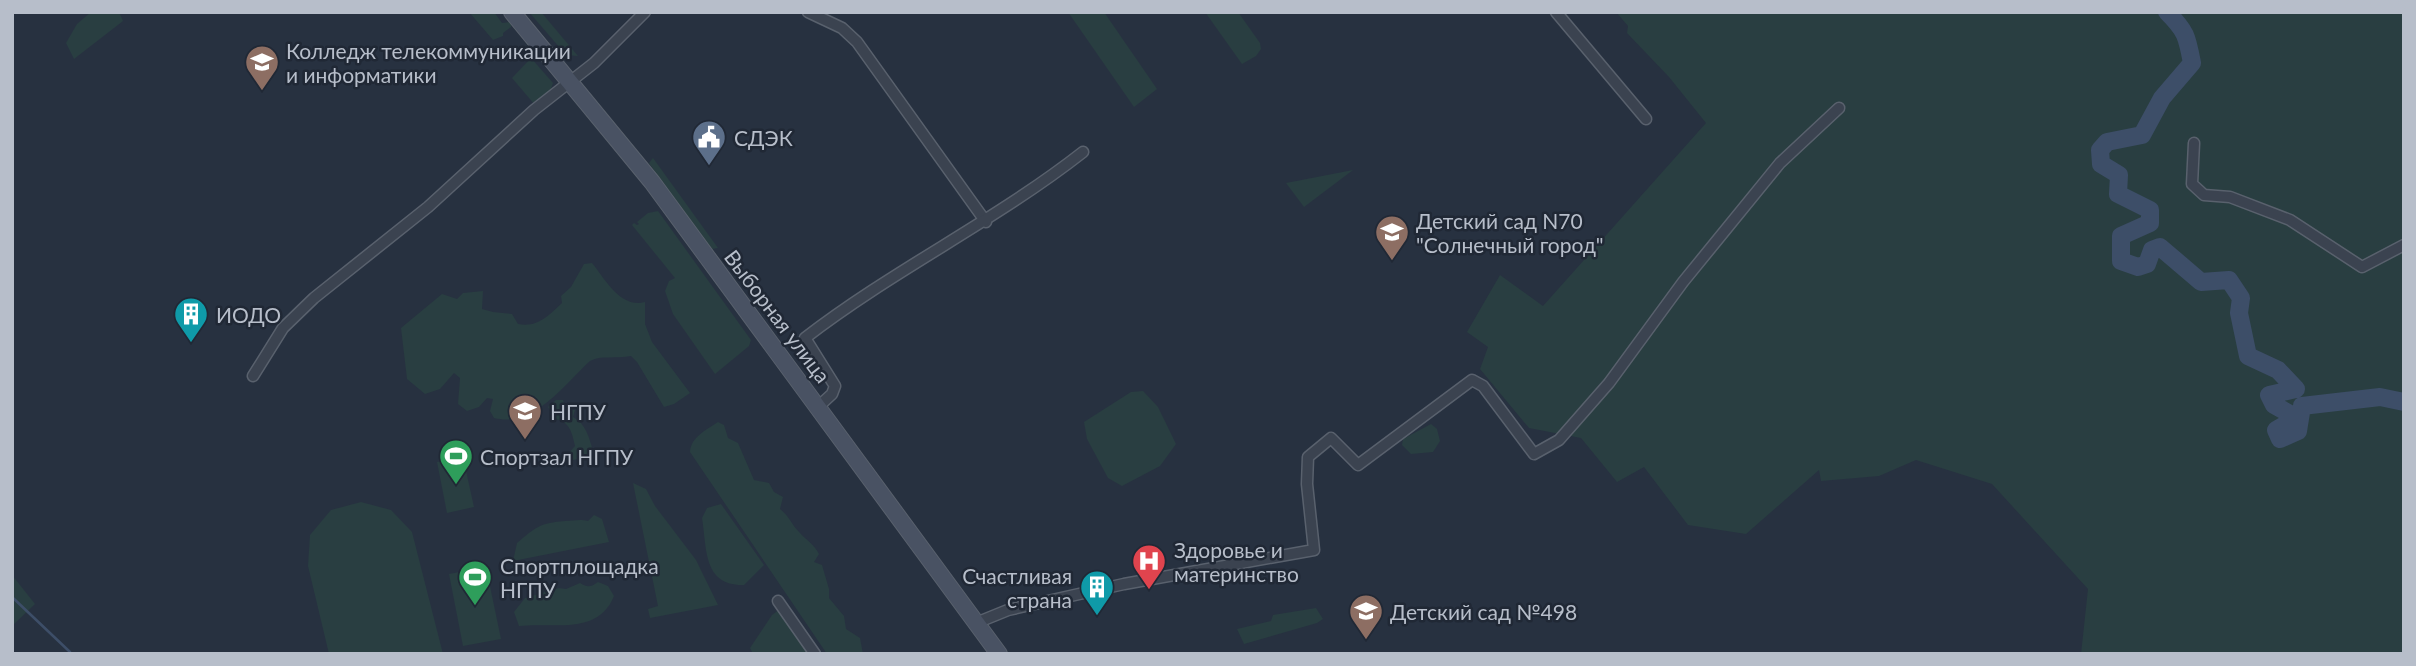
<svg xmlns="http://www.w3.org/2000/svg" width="2416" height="666" font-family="Lato,sans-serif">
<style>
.green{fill:#293e41}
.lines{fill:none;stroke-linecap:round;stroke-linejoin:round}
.stream{stroke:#3d4e68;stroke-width:2.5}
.river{stroke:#3d4e68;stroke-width:18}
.minor-casing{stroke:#59616d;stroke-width:13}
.secondary-casing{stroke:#59616d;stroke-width:18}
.minor{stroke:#3b4350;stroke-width:10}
.secondary{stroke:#495263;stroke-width:16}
.labels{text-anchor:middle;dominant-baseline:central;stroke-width:5;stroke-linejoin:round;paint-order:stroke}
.poi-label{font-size:21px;fill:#b7beca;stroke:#202835;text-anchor:start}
.street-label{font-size:21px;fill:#b7beca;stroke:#202835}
</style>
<rect width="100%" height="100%" fill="#273140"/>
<g class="green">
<path d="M91,12H119L123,21L74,59L66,43L77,24Z"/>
<path d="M469,12H494L502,23L511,22V27L503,33V36L493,40Z"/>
<path d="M529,12H541L578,56L566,55Z"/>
<path d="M1068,12H1104L1157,89L1134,107Z"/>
<path d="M1205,12H1238L1260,43L1261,49L1256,56L1242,64Z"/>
<path d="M1616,12H2404V654H2081L2088,589L1992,484L1916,460L1879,476L1821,481L1819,470L1746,534L1688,525L1644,467L1617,482L1581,438L1529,428L1480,369L1488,347L1467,332L1500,275L1543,306L1706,123L1669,77L1627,33L1628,26Z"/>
<path d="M531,58L553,83L549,95L535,105L512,78Z"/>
<path d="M653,158L718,248L712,249L651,166L649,163Z"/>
<path d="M1353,170L1304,207L1286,183Z"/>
<path d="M658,211L751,340L749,346L715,374L673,314L665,291L669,281L675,278L632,225L634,223L637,225L639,224L637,222L648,213Z"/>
<path d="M592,263C605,279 621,309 645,302V324L652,342L690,393L674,404L664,407L637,362L631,356C617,359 600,355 590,361C564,385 534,428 494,418L490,411L493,399L487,398L479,407L467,411L458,404L460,378L454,373L440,389L425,394L407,379L401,328L442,294L457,299L463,293L483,291L482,309L493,312L512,314L518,324C538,328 549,315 562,303L561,296L571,287L584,264Z"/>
<path d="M1143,391L1158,407L1176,444L1160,466L1122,486L1108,478L1087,439L1084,422L1131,392Z"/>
<path d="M556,400H563L566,409L575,410L573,417C586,424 589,437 593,451L582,458L569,461L568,454L575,446C572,433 570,422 556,419L548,407Z"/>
<path d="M718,422L724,425L728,438L738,443L754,480L769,483L774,492L783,497L780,509C790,517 791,524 799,532C806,540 814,544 819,554L814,562L822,565L829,589V598L844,616L846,629L860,638L863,654H827L690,452C691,437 706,430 718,422Z"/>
<path d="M1431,424L1437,429L1440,441L1433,452L1411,454L1402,445L1403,439Z"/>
<path d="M463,457L474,507L447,513L437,462Z"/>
<path d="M633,483L646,489L655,506L696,560L718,605L650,618L648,609L658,606Z"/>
<path d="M361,502L391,510L412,532L443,654H329L308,566L310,535L331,510Z"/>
<path d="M721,504L764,565L744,585C703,586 707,549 702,518L707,508Z"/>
<path d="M594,515L602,519L609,542L513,561L517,543C536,527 540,523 565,521C574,521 579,519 588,521Z"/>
<path d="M486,567L501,639L463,646L449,574Z"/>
<path d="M12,575L35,604L12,626Z"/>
<path d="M598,582L608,586L614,596C598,636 553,622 519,626L514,612L525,598L559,588L566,589L580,583C588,588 591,587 598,582Z"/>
<path d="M1316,608L1323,619L1317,623L1244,644L1237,629L1271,621L1273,615Z"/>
<path d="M780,609L813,654H753L750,648L772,615Z"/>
</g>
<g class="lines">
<path class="stream" d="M12,597L70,652"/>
<path class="river" d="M2167,12C2186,31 2187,36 2192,63L2162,98L2142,135L2107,142L2100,150L2101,164L2119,175L2118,194L2150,210V223L2121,236V261L2138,267L2147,264L2152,250L2160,247L2201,282L2229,280L2241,298L2239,313L2248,356L2278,370L2296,389L2269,395L2274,405L2290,414L2288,423L2276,430L2280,439L2298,431L2302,406L2380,397L2404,402"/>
<g class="minor-casing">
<g id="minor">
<path d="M808,12L842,28L857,42L986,222"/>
<path d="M1556,12L1646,119"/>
<path d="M2194,143L2192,184L2204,195L2230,197L2290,220L2362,267L2404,245"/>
<path d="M253,376L283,328L314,298L428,207L534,110L594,63L645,12"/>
<path d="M819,406L832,394L835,386L805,338C893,270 995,221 1083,152"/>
<path d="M778,601L815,654"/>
<path d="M976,623L1008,610L1124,584L1314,550L1307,484L1308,457L1331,438L1358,465L1472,380L1483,386L1534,454L1559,440L1609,383L1683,282L1780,163L1839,108"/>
</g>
</g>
<g class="secondary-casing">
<path id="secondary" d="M512,12L652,182L999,654"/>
</g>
<use href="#minor" class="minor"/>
<use href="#secondary" class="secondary"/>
</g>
<defs>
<g id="university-pin" transform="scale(1.75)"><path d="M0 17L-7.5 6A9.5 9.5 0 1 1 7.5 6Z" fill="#8d6e63" stroke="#202835"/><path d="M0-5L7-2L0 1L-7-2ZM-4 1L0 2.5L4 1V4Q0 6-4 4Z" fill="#fff"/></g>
<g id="civic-pin" transform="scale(1.75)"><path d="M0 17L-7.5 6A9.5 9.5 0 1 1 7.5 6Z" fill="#5c6f8a" stroke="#202835"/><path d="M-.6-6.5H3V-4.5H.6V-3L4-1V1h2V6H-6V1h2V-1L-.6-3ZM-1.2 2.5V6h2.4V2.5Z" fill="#fff"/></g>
<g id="school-pin" transform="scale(1.75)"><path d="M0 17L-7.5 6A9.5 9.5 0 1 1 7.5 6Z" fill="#8d6e63" stroke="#202835"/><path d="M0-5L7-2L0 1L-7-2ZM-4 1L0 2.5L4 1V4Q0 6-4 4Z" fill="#fff"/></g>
<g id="building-pin" transform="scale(1.75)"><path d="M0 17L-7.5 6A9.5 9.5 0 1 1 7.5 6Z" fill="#0f9aa8" stroke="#202835"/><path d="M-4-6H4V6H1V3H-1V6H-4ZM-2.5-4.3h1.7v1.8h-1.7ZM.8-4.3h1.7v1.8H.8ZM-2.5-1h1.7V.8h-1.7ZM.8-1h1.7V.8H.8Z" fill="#fff"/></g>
<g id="stadium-pin" transform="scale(1.75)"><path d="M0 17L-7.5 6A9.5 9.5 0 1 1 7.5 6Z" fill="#2e9e5b" stroke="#202835"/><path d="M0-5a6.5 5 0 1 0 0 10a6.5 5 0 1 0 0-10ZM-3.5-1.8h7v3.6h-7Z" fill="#fff"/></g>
<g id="hospital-pin" transform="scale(1.75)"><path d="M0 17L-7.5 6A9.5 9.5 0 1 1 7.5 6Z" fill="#e0444e" stroke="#202835"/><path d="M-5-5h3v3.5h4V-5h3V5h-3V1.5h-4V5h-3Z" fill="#fff"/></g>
</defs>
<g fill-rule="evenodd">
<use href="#university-pin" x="262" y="62"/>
<use href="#civic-pin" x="709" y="137"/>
<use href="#school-pin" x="1392" y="232"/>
<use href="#building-pin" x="191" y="314"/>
<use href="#university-pin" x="525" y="411"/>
<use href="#stadium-pin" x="456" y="456"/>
<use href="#hospital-pin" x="1149" y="561"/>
<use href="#stadium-pin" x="475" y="577"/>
<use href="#building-pin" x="1097" y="587"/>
<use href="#school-pin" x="1366" y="611"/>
</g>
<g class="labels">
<g class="poi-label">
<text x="286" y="50">Колледж телекоммуникации<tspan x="286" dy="24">и информатики</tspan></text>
<text x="734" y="137">СДЭК</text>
<text x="1416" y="220">Детский сад N70<tspan x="1416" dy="24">"Солнечный город"</tspan></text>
<text x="216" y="314">ИОДО</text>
<text x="550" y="411">НГПУ</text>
<text x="480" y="456">Спортзал НГПУ</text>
<text x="1174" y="549">Здоровье и<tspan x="1174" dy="24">материнство</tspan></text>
<text x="500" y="565">Спортплощадка<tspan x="500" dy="24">НГПУ</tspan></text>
<text x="1072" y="575" text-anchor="end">Счастливая<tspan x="1072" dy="24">страна</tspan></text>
<text x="1390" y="611">Детский сад №498</text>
</g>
<g class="street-label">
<text transform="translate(778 316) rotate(53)">Выборная улица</text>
</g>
</g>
<rect width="2416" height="666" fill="none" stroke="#b7beca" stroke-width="28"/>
</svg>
